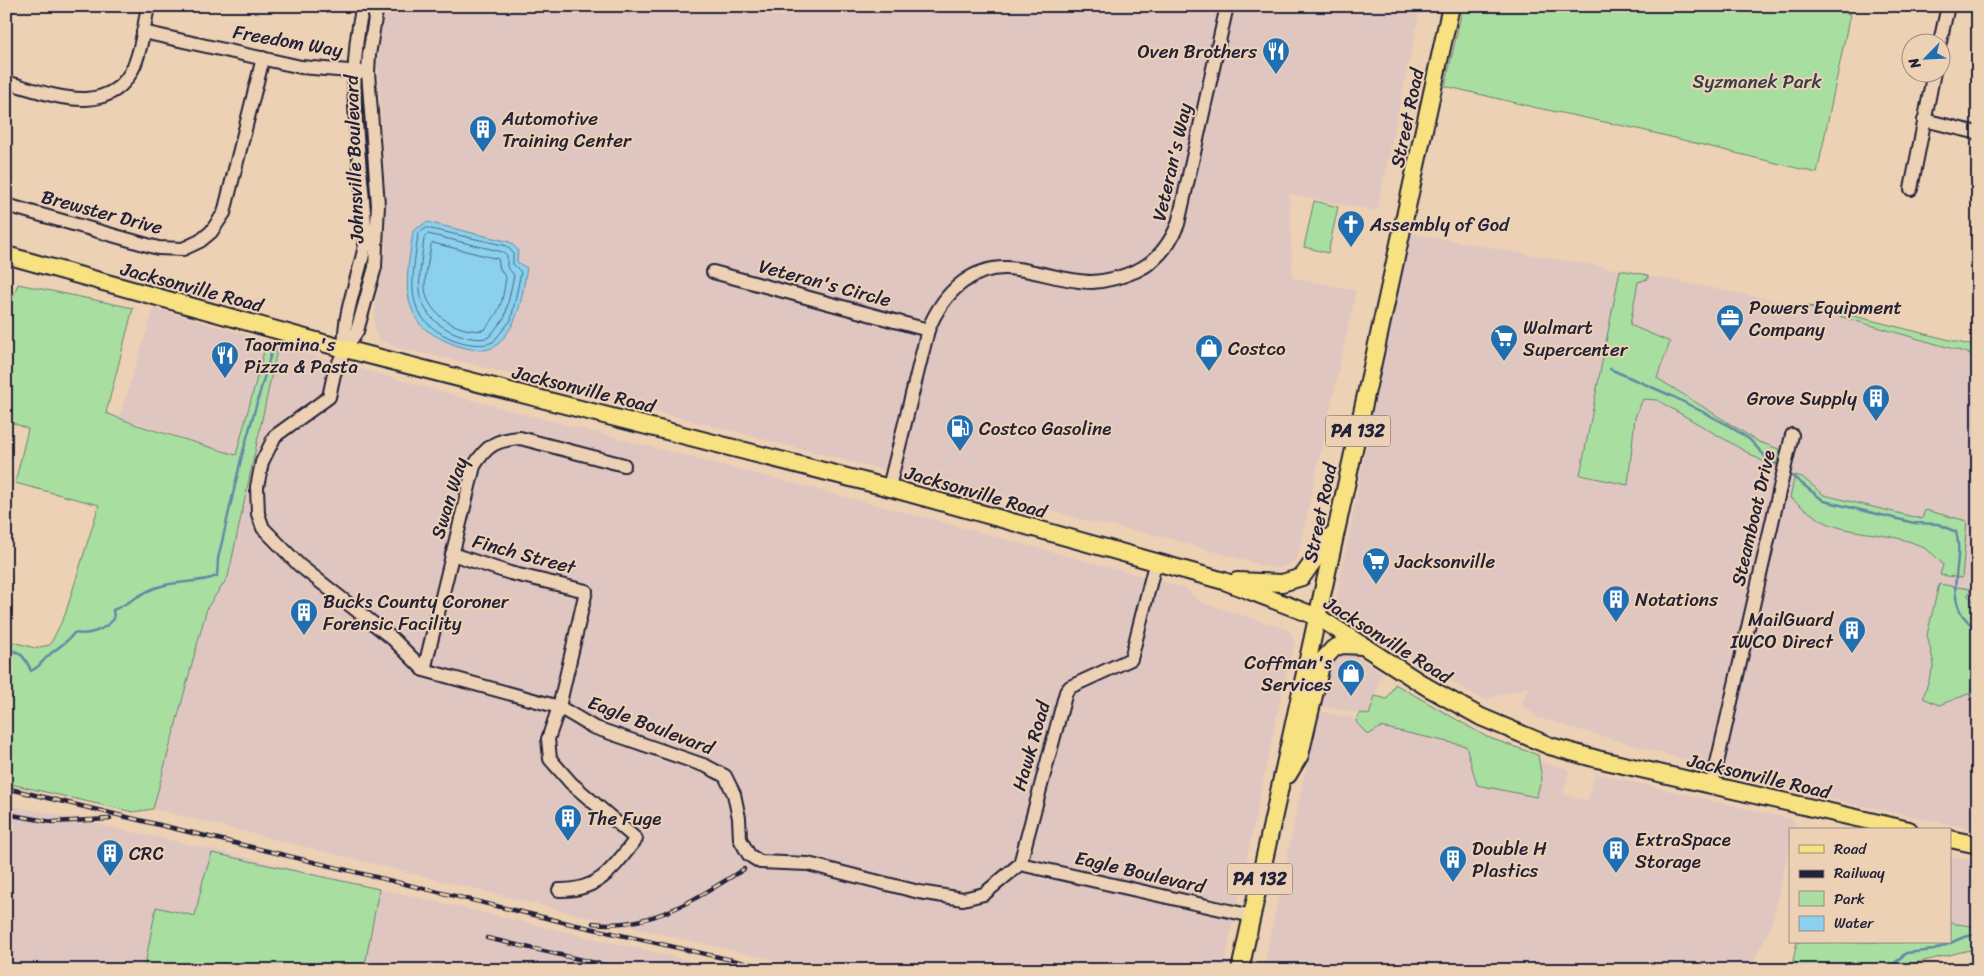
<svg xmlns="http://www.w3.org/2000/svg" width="1984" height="976" font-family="Sriracha,sans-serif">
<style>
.built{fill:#e0c6c1}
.green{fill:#a9dea1;stroke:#66806e}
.water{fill:#8bd0ed;stroke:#618aa6}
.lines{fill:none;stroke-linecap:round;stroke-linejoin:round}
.shore{stroke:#4c6882;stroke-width:1}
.stream{stroke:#618aa6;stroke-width:2.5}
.minor-casing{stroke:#22223b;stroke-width:16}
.major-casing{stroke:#22223b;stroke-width:20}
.minor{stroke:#edd1b4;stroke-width:12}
.major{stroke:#f8e181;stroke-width:16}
.rail-casing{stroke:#22223b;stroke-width:4.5}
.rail{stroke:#edd1b4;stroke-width:2.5;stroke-dasharray:8;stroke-linecap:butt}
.labels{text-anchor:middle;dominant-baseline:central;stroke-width:4;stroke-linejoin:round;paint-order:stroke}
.shield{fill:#edd1b4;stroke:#5f565f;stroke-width:1}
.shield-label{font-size:18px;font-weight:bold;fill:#22223b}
.street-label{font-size:19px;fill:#22223b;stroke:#edd1b4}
.poi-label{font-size:19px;fill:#22223b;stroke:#edd1b4;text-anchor:start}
.park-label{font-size:19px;fill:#363e4a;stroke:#edd1b4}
</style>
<rect width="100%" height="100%" fill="#edd1b4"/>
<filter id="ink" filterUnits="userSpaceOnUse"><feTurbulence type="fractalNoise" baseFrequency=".02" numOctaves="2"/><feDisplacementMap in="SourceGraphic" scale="10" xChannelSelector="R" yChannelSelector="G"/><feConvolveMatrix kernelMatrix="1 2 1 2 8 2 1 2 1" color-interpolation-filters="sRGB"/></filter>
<g filter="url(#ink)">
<g class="built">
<path d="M386,6H1421L1377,211L1289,194L1293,278L1356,290L1297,560L1279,569L1264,566L1157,535L1087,521L1036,505L859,464L463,362L398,348L378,339L374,323L376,300L386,253V199L377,53Z"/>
<path d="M1408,233L1620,270L1804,306L1978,356V830L1810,795L1538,718L1521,703L1529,687L1486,699L1478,697L1334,610Z"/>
<path d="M154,308L267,341L237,455L119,418Z"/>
<path d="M278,345L478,402L927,518L1186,588L1200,602L1289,630L1295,641L1281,697L1223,970H817L583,916L153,809L207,608L228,577Z"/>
<path d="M1341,650L1349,651L1382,673L1369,715L1314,705L1323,666Z"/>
<path d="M1318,711L1379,723L1566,768L1569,772L1563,794L1588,801L1595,773L1795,820L1793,830H1790V844L1771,926L1755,958L1753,970H1263Z"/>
<path d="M6,804L170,840L730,970H6Z"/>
<path d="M1950,856L1978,862V927L1950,923Z"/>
</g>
<g class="green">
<path d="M1463,6H1817L1850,14L1817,173L1638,129L1533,107L1445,86Z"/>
<path d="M1314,201L1338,207L1328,253L1304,247Z"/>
<path d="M1620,270L1648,275V279L1638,282L1630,325L1670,342L1657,378L1759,442L1779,449L1777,463L1762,461L1657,400L1643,399L1635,417L1628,485L1580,475Z"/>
<path d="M18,284L133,308L106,413L137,425L236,455L266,344L278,345L228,577L207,608L153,809L133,812L6,783V640L35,648L50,645L65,615L99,505L15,483L28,429L6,420V314Z"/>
<path d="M1804,306L1818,307L1978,347V356Z"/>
<path d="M1795,475L1802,477L1824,495L1922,519L1925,510L1967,521L1962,578L1940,575L1943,565C1917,529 1866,539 1829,524C1815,518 1802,506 1790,498Z"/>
<path d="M1939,584L1970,589L1968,596L1978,606V695L1968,694L1939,705L1923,698L1934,664L1927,635Z"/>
<path d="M1395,684L1487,737L1538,755L1542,779L1536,797L1477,785L1466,746L1381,727L1368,735L1356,722L1360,713L1369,715L1375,696L1387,699Z"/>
<path d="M212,853L379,889L364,970H144L156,907L195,916L203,880Z"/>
<path d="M1950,923L1978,927V948L1903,966L1898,970H1791L1797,942H1950Z"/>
</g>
<path class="water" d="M427,222L510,242L518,250L517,262L527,268C521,299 521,320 498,344C482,361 431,338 419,323C415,317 410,306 409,299C404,281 411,250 413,231Z"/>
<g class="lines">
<g class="shore">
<path d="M427,228L507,246L513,253V264L521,272L511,320L493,342C481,347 465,344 452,339C400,316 413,281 418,234Z"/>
<path d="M428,234L503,252L507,255V267L514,275L505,317L489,337C479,341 465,337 455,333C408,313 420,279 424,238Z"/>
<path d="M433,243L498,259L500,269L506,278C502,303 501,311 484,330C460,334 426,315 425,287C425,274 429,258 431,245Z"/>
</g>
<g class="stream">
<path d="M1610,369L1672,396L1726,424L1749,439L1766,457L1780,467"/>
<path d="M1787,472L1824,501L1914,523L1938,524L1956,532C1964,558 1948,585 1960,611C1963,618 1972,625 1978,632"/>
<path d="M6,652C19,647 27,661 31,671C41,666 42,661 49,655C59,646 65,645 74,633C89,636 104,630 114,619L113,610C129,604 141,592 158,587C178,580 197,584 217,576L218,559L242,455L272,350"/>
<path d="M1887,970L1906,953L1934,950L1964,937L1978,934"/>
</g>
<g class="minor-casing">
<g id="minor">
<path d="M377,6L369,55L368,72L378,205L375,267L357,331L345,349L334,374L329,397L275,436L262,462L257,487L258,514L263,528L299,565L393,639L424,670L559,707L593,727L706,766L725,776L734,794L739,818L740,839L749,855L760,862L808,864L919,892L963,899L984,894L1020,864"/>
<path d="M6,9L7,6"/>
<path d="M143,32L301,67L361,72"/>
<path d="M1940,42L1948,6"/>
<path d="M6,82C47,93 110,121 134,66C142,48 144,26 148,6"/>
<path d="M1924,120L1978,133"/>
<path d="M1911,189L1934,72"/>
<path d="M6,205L158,248L183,249L200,241L211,232L224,213L263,58"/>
<path d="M713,272L928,330"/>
<path d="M345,349C342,313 360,276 366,240C362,162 344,82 363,6"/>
<path d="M889,487L928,330C943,293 973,262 1017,269C1042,272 1067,282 1092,282C1108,281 1122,277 1136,271C1156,262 1170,244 1178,224L1227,6"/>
<path d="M452,554L510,573L586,591L559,707L548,739L550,759L571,783L636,839C613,868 600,891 559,890"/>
<path d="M424,670L474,466C487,445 496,440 520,438L624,465"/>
<path d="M1712,785L1792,435"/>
<path d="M1020,864L1066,692L1070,687L1131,659L1156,560"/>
<path d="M1020,864L1252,916"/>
</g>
</g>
<g class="major-casing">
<g id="major">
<path d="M6,255L345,349L894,489L1224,581L1318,617L1427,687L1481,717L1550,746L1597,759L1909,830"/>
<path d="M1237,581L1282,583L1302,577L1332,535"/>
<path d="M1288,775L1300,755L1322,661L1333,649L1341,645L1364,646"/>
<path d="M1950,839L1978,845"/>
<path d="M1240,970L1451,6"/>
</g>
</g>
<use href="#minor" class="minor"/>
<use href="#major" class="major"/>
<g class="rail-casing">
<g id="rail">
<path d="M6,788L567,923L777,970"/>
<path d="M6,814L52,822L110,819"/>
<path d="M593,923C651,930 697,898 744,869"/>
<path d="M487,938L626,970"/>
</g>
</g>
<use href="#rail" class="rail"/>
</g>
</g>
<defs>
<g id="restaurant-pin" transform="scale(1.4375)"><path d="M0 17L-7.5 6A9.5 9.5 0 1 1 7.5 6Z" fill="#1f6fb2" stroke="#edd1b4"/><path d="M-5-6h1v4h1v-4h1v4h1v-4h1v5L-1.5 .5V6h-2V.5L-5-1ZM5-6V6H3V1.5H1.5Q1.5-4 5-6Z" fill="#fff"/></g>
<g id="building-pin" transform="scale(1.4375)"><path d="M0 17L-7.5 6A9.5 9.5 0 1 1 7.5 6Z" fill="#1f6fb2" stroke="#edd1b4"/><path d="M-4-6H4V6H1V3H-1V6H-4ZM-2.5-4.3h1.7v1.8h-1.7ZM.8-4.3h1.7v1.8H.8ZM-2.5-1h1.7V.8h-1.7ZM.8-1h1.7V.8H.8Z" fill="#fff"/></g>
<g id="church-pin" transform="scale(1.4375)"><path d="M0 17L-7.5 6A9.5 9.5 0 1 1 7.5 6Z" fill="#1f6fb2" stroke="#edd1b4"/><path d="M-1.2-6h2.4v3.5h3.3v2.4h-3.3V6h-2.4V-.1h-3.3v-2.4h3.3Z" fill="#fff"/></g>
<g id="office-pin" transform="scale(1.4375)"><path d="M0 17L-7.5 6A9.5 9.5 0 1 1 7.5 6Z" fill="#1f6fb2" stroke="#edd1b4"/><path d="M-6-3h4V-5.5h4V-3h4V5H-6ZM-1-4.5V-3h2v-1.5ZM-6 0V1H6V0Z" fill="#fff"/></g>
<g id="supermarket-pin" transform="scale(1.4375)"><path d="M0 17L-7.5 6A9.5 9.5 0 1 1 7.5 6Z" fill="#1f6fb2" stroke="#edd1b4"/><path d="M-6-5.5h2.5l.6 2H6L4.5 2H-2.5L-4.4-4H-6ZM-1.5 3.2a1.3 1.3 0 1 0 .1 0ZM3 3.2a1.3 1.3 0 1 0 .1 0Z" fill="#fff"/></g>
<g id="shop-pin" transform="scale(1.4375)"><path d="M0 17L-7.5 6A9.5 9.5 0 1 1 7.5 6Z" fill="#1f6fb2" stroke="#edd1b4"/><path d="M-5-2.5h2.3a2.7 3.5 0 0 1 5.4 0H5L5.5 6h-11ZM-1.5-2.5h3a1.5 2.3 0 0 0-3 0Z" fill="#fff"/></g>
<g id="fuel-pin" transform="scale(1.4375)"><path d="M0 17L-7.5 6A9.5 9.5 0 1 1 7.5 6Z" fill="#1f6fb2" stroke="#edd1b4"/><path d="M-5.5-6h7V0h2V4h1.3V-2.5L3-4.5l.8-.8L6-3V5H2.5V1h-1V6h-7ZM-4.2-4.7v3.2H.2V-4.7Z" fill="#fff"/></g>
</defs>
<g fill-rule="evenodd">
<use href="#restaurant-pin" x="1276" y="51"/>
<use href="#building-pin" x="483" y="129"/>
<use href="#church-pin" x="1351" y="224"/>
<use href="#office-pin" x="1730" y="318"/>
<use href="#supermarket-pin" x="1504" y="338"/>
<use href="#shop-pin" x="1209" y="348"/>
<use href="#restaurant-pin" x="225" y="355"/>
<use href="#building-pin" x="1876" y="398"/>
<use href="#fuel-pin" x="960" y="428"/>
<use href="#supermarket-pin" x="1376" y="561"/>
<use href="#building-pin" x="1616" y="599"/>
<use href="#building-pin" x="304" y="612"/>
<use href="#building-pin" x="1852" y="630"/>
<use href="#shop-pin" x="1351" y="673"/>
<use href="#building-pin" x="568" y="818"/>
<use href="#building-pin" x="1616" y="850"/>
<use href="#building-pin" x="110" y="853"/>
<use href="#building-pin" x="1453" y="859"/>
</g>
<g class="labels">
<g class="shield">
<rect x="1325.5" y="415.5" width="65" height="31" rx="4"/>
<rect x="1227.5" y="863.5" width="65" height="31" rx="4"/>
</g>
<g class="shield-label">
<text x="1358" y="431">PA 132</text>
<text x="1260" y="879">PA 132</text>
</g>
<g class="street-label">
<text transform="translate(288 41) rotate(10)">Freedom Way</text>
<text transform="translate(1407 118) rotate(-78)">Street Road</text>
<text transform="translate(354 159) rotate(-92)">Johnsville Boulevard</text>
<text transform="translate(1172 162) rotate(-77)">Veteran's Way</text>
<text transform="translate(102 212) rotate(15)">Brewster Drive</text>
<text transform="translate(825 283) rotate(15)">Veteran's Circle</text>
<text transform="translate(192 287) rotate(15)">Jacksonville Road</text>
<text transform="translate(584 389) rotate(14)">Jacksonville Road</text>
<text transform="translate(976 492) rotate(16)">Jacksonville Road</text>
<text transform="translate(449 498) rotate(-73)">Swan Way</text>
<text transform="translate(1320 513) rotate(-78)">Street Road</text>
<text transform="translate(1753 518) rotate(-77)">Steamboat Drive</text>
<text transform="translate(524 554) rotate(15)">Finch Street</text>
<text transform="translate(1388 640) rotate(32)">Jacksonville Road</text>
<text transform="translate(651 725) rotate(21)">Eagle Boulevard</text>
<text transform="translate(1031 746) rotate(-74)">Hawk Road</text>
<text transform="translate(1759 776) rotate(13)">Jacksonville Road</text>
<text transform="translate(1140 872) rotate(13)">Eagle Boulevard</text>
</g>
<g class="poi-label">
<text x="1257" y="51" text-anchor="end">Oven Brothers</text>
<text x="502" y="118">Automotive<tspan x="502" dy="22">Training Center</tspan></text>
<text x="1370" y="224">Assembly of God</text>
<text x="1749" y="307">Powers Equipment<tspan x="1749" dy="22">Company</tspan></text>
<text x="1523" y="327">Walmart<tspan x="1523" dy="22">Supercenter</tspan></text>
<text x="244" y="344">Taormina's<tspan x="244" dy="22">Pizza &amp; Pasta</tspan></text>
<text x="1228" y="348">Costco</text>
<text x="1857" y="398" text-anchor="end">Grove Supply</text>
<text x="979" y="428">Costco Gasoline</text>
<text x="1395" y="561">Jacksonville</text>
<text x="1635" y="599">Notations</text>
<text x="323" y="601">Bucks County Coroner<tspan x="323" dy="22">Forensic Facility</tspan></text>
<text x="1833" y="619" text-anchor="end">MailGuard<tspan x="1833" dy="22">IWCO Direct</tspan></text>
<text x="1332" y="662" text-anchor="end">Coffman's<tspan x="1332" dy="22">Services</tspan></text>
<text x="587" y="818">The Fuge</text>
<text x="1635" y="839">ExtraSpace<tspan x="1635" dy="22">Storage</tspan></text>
<text x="1472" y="848">Double H<tspan x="1472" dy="22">Plastics</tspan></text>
<text x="129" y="853">CRC</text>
</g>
<g class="park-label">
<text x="1757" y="81">Syzmanek Park</text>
</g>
</g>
<rect width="1984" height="976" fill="none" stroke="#edd1b4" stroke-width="25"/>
<rect x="12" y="12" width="1959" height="951" fill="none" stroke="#22223b" stroke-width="2" filter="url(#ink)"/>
<rect x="1789" y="828" width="162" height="115" fill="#edd1b4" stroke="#9c8b84"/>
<rect x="1799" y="845" width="25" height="8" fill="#f8e181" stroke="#9c8b84"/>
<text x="1834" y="854" font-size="15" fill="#22223b">Road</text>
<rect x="1799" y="870" width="25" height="8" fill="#22223b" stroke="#9c8b84"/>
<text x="1834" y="878" font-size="15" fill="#22223b">Railway</text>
<rect x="1799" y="891" width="25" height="15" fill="#a9dea1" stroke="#9c8b84"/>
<text x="1834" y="904" font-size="15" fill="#22223b">Park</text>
<rect x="1799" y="916" width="25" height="15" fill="#8bd0ed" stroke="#9c8b84"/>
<text x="1834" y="928" font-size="15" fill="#22223b">Water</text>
<g transform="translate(1926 58) rotate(246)"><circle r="24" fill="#edd1b4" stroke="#9c8b84"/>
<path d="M0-4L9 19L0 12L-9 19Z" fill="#1f6fb2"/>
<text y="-8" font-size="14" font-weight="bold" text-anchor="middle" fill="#22223b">N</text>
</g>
</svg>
